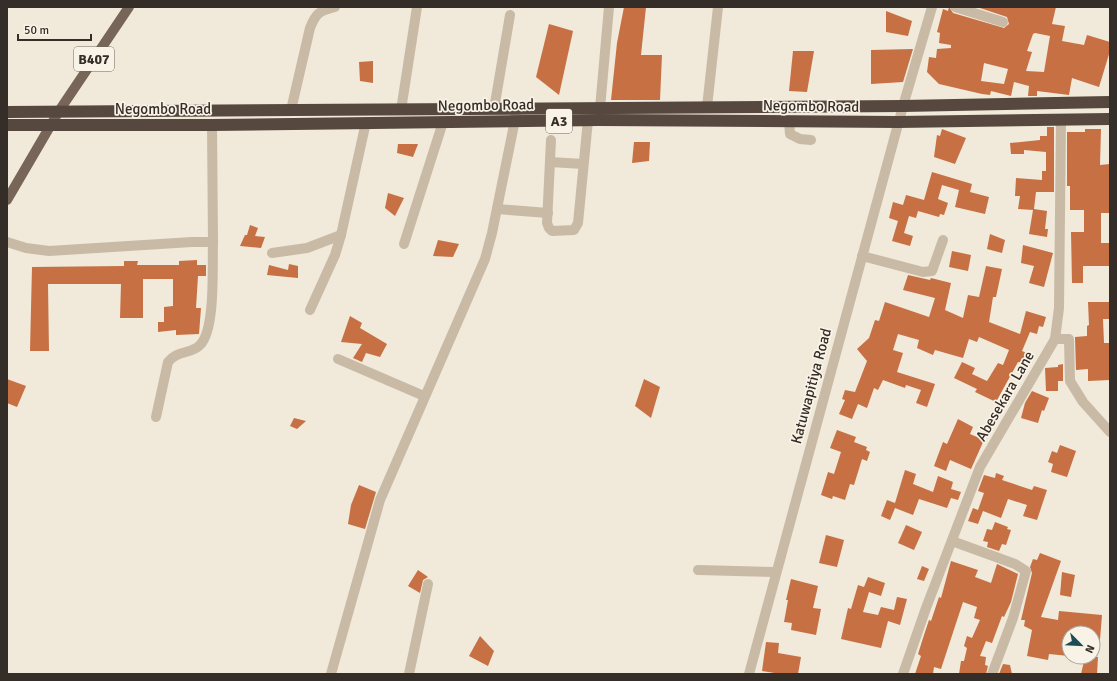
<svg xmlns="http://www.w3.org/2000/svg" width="1117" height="681" font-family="Signika,sans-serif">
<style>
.building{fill:#c67043;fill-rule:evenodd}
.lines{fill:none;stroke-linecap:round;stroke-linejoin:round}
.minor{stroke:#c9baa6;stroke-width:10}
.major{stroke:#776658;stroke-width:10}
.highway{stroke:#56483e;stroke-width:12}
.labels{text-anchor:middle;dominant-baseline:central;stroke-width:3.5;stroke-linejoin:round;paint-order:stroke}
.shield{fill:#f9f2e6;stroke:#706860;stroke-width:1}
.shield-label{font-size:14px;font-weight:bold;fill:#352d27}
.street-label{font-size:15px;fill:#352d27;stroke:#f9f2e6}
</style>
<rect width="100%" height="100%" fill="#f1e9da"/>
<g class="building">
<path d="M624,7H646L641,55H662L660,100H611L617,43Z"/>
<path d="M949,7L953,13L1004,28L1009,24L1007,17L977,7H1056L1052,24L1065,26L1062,41L1084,45L1087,35L1110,42V51L1099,87L1072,78L1069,95L1037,91V96H1028L1029,86L1014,82L1011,96L991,91L990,95L982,94L939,84L927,72L929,57L936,58L937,49L951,48V45L939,43L940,33L937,32L943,9L948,11ZM1035,33L1050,36L1044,72L1026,71L1032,52L1027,51L1033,34ZM984,63L1008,69L1004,84L981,81Z"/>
<path d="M886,11L912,21L908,36L886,32Z"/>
<path d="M549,24L573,31L559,95L536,77Z"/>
<path d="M913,49L903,82L871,84V50Z"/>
<path d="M793,51H814L807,92L789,91Z"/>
<path d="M373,61V83L360,81L359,62Z"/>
<path d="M1047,127H1054V192H1036L1034,209L1047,211L1045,229H1048L1047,237L1029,234L1033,210L1018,209L1020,196H1015L1016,178L1042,180V171H1046V152L1024,150V154H1011L1010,143L1040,140V136H1047Z"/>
<path d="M942,129L966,138L955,164L934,157L937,135L940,136Z"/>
<path d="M1085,129H1101L1100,165L1110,164V213H1101V243H1110V266H1083V283H1072L1071,232H1084V210H1070V186H1067V132H1085Z"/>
<path d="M634,142H650L649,161L632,163Z"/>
<path d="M398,144H418L413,157L397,153Z"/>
<path d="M932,172L972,184L970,192L989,197L985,214L955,207L959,190L942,185L938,199L948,203L944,215L940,214L939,217L918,211L916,218L909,216L904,233L913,236L910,246L892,241L898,221L889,218L893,202L903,205L906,195L924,200Z"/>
<path d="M388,193L404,198L395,216L385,208Z"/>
<path d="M250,225L258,228L255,236L265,237L261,248L240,246L245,235H247Z"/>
<path d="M990,234L1005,240L1002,253L987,249Z"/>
<path d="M438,240L459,244L453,257L433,256Z"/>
<path d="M1023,245L1053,253L1044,287L1029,283L1034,266L1021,263Z"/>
<path d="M952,251L971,255L968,271L949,267Z"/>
<path d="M197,260V265H206V276H198L196,308H201L199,334L176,335V330L158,332V322H164V307L173,306V279H143V318H120L121,284H48L49,351H30L32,267L124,266V261H138L137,265H179V261Z"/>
<path d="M289,264L298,266V278L267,275L269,265L288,270Z"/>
<path d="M986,266L1002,269L996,297H993L989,322L1020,334L1026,311L1046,317L1043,327L1039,326L1037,334L1030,332L1022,351L1029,354L1025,364L1018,362L996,402L975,392L977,389L954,378L962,362L975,368L972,374L987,381L998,363L1003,365L1009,350L979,337L977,342L969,339L963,358L935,350L933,355L917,348L919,340L898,334L893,350L903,353L897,372L935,384L927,407L916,403L921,390L906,385L905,388L883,380L878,390L874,388L867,408L858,404L852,419L839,414L845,400L842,399L845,390L855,392L867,361L857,349L869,338L875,320L879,321L885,302L929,317L935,298L903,290L908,275L930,280L931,278L951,283L945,310L963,318L968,295L979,297Z"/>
<path d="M1088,302H1110V319H1103L1104,343H1110V380L1088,381V369L1076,370L1075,337L1087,336V326L1089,325Z"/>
<path d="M350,316L362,323L360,328L387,344L380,357L366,353L362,362L353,358L362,344L341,342Z"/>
<path d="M1063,364V381H1058V391H1046L1045,368L1058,367V365Z"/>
<path d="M7,379L26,386L17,407L7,403Z"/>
<path d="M644,379L660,387L651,418L635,406Z"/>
<path d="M1032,391L1049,398L1044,411L1042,410L1038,423L1021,418L1025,403Z"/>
<path d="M294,418L306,421L297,429L290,426Z"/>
<path d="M958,419L973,427L970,434L984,440L971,469L950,460L946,471L934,466L943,442L947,444Z"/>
<path d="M837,430L856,437L854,442L867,447L866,450L870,452L867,461L862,459L854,485L850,484L845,500L833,496L832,499L821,495L828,472L834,474L841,452L830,448Z"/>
<path d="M1060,445L1076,451L1067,477L1051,472L1053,464L1048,462L1052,451L1057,453Z"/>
<path d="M905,470L916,474L913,484L933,492L938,476L953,482L951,489L961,492L958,500L951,498L947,508L919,499L913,515L895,508L890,520L881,516L887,500L895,503Z"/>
<path d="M996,473L1004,476L1002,480L1032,490L1034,486L1047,490L1037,520L1023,516L1027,505L1008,499L1001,518L983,511L978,524L968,521L973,508L978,510L984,493L978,491L984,475L995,478Z"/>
<path d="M359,485L376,492L365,529L348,524L351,505Z"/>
<path d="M995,522L1008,527L1007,529L1011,530L1006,545L1002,544L999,551L987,547L988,542L983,541L987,529L992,530Z"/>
<path d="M906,525L922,532L914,550L898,543Z"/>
<path d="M826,535L844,540L837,567L819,563Z"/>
<path d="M1040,553L1061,561L1041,617L1058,620L1059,611L1102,615L1099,652H1093V633H1069V656L1049,654L1048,660L1027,656L1032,630L1024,626L1025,620H1021L1032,573L1030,567L1033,559L1037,560Z"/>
<path d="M951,561L978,570L975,577L991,583L997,564L1018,574L1011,602L1004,617L1002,616L992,643L986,641L980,656L986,657L985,665L988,666L986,674H959L961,661H964L967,648L964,646L967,636L972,638L980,620L974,618L977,607L963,602L941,669L934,667L933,674H915L921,656L918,654L924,635L929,620L931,621L939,597L941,598Z"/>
<path d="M922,566L929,569L924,581L917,579Z"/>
<path d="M418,570L428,577L423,580L420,593L408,586Z"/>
<path d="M1062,572L1075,575L1071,597L1060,595Z"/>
<path d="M868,577L885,583L881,596L869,592L863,612L878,615L881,607L894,610L897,597L907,599L900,625L888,621L881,648L841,639L848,608L851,609L858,585L864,587Z"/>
<path d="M791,579L818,586L813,608L821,609L816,635L791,630L792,623L784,622L788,600H786Z"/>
<path d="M480,636L494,651L488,666L469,656Z"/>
<path d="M766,642L779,643L778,653L801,657L798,674H781L762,671Z"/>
<path d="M1085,657H1098L1097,674H1081Z"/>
<path d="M1003,664L1010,665L1012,674H999Z"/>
</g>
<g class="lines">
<g class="minor">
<path d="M955,7L1003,22"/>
<path d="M707,107L718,7"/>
<path d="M600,108L609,7"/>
<path d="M494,109L510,15"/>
<path d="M291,110L310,28C316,13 319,11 335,7"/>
<path d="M401,110L417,7"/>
<path d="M789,121L790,134L800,139L811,140"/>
<path d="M551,140L547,223L549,228L552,231L574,230L578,223L588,120"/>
<path d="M550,162L583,164"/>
<path d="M497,209L548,213"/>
<path d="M7,242L26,248L49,251L192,242H213L212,125"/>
<path d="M404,244L443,122"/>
<path d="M272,253L307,248L341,235"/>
<path d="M862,256L923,272L932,271L943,240"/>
<path d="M310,310L335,255L341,235L366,122"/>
<path d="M1055,339H1069L1070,381L1083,402L1110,432"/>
<path d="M338,359L424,396"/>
<path d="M156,417L168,362C177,350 192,354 200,345C216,329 212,265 213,242"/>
<path d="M952,541L1015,564L1026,571L1013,618L992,674"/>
<path d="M698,570L776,572"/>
<path d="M331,674L380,500L485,259L492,233L516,115"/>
<path d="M409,674L428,584"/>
<path d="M749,674L903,106L932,7"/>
<path d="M903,674L926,608L980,467L1055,339L1059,308L1061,120"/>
</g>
<path class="major" d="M7,200L59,111L129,7"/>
<g class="highway">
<path d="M7,112L903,106L1110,102"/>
<path d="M7,125H212L599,120L898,122L1110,119"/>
</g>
</g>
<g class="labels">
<g class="shield">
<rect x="74" y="47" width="40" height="24" rx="3"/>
<rect x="546" y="109" width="26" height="24" rx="3"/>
</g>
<g class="shield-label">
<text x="94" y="59">B407</text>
<text x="559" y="121">A3</text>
</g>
<g class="street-label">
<text transform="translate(486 105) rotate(-1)">Negombo Road</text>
<text transform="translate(811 106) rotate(1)">Negombo Road</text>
<text x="163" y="109">Negombo Road</text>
<text transform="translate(811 386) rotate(-75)">Katuwapitiya Road</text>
<text transform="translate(1005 396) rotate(-60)">Abesekara Lane</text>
</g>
</g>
<rect width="1117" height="681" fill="none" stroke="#352d27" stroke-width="16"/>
<g transform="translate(1081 645) rotate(114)"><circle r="19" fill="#f9f2e6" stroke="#aba39a"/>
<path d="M0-3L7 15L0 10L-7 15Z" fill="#1c4d57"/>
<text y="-6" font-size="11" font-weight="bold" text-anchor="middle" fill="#352d27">N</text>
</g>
<path d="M18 34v6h73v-6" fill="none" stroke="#352d27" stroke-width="2"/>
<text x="24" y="34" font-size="12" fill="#352d27" stroke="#f9f2e6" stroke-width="3" paint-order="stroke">50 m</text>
</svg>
